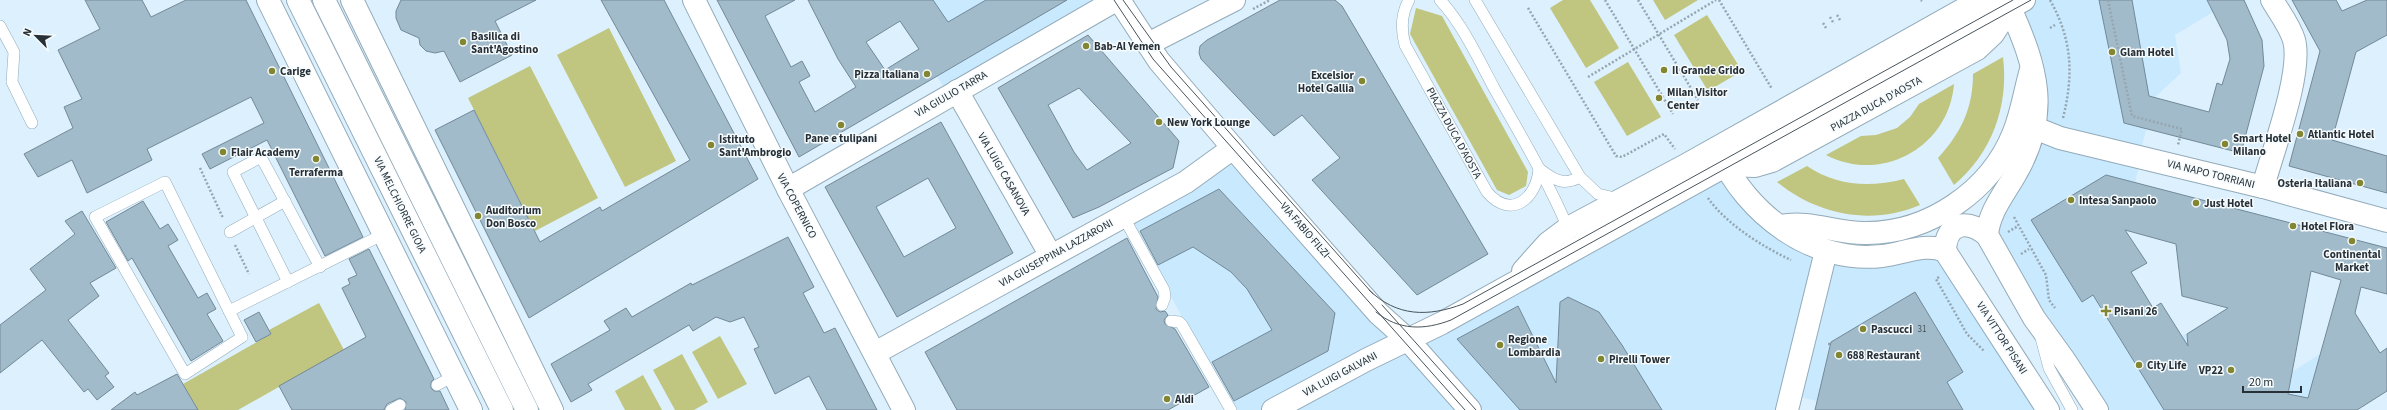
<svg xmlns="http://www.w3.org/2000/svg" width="2387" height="410" font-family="'Source Sans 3',sans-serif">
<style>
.built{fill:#c8e9fe}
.green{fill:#c0c580}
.building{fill:#a2bbca;stroke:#728998;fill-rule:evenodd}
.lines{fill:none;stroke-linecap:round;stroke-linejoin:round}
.lane-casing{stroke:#93abba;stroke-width:12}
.street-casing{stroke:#93abba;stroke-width:24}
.secondary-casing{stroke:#93abba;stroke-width:24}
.path{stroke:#96a6b0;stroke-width:2.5;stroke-dasharray:2 2;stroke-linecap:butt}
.lane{stroke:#fff;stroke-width:11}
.street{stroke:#fff;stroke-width:22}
.secondary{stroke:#fff;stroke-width:22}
.tram{stroke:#48545b;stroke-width:1}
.poi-dot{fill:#828631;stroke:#f6fbfe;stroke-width:1.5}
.labels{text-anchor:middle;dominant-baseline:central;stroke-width:3;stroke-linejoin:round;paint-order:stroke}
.number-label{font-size:9px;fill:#45535b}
.poi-label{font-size:11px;font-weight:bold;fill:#263036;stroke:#f6fbfe;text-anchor:start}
.street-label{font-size:11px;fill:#263036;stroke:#f6fbfe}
</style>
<rect width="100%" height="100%" fill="#dcf0fd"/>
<g class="built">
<path d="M885,0H1109L948,93Z"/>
<path d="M2027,0H2211L2208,2L2213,12L2175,35L2181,73L2154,98L2140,154L2038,127L2011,8Z"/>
<path d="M2037,131L2140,160L2125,230L2147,263L2131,272L2153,308L2161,303L2182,336L2206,322L2219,344L2287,375L2320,354L2355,410H2099L2066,358L1993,224Z"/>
<path d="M1233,151L1407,345L1724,167L1822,254L1935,253L2047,410H1853L1788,394L1784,410H1233L1127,216Z"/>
</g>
<g class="green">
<path d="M1563,0H1590L1619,48L1586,68L1550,8Z"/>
<path d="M1653,0H1698L1665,20Z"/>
<path d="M1416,8L1442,16L1528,172L1526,186L1509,195L1497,190L1410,34Z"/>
<path d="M1707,15L1742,71L1708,91L1674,35Z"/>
<path d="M609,28L676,161L625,187L557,55Z"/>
<path d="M2003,57C2009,106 1992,153 1954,185L1938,158C1961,133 1973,108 1973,74Z"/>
<path d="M1628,62L1661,117L1627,136L1594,82Z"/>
<path d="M530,66L598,198L535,231L468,98Z"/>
<path d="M1954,84C1949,147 1882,184 1826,155L1861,136L1876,135L1897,128L1910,117L1919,104Z"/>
<path d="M1807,166C1837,186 1869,188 1904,179L1920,205C1872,226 1817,215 1777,182Z"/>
<path d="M319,303L344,350L238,410H198L183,384L271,334L269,330Z"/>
<path d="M720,336L747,384L718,399L692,352Z"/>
<path d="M682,354L708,402L694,410H675L653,370Z"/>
<path d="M643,375L662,410H625L615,391Z"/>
</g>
<g class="building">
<path d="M85,0H142L151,17L186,0H246L363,237L325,256L267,140L210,169L202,154L264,123L251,97L147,149L152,160L87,193L72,160L38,177L24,154L73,128L64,107L82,99L58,50L100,29Z"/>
<path d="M401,0H536L495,21L512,55L460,82L444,51L435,53L426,51L420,45L419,38L401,30L396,18V11Z"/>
<path d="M601,0H664L758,179L529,318L435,130L474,110L540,242L600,207L602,211L690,160Z"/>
<path d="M717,0H795L765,16L791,67L802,61L810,76L799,82L815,112L856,87L838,59L808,0H933L948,22L986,0H1067L799,157ZM900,21L919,49L885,70L866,42Z"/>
<path d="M1280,0H1335L1342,6L1488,254L1417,295L1312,180L1340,158L1302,115L1274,136L1201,59L1199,53L1200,46L1207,40Z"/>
<path d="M2099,0H2132L2149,96L2209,112L2217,83L2222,85L2230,59L2227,40L2207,0H2244L2262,40L2264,66L2241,153L2124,123Z"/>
<path d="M2292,0H2336L2342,11L2367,0H2387V35L2356,52L2332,140L2387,156V193L2289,166L2320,51Z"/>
<path d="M1088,35L1179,141L1173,168L1099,207L1073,218L998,88ZM1079,88L1131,143L1087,170L1074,152L1048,105Z"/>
<path d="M941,122L1013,253L897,317L825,187ZM928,178L956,228L904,257L876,207Z"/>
<path d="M2106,175L2387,248V294L2361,287L2355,313L2380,353L2387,348V391L2357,410H2164L2093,295L2082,302L2031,220ZM2125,230L2176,244L2182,296L2228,308L2187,334L2188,346L2161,303L2153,308L2131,272L2147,263ZM2311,271L2341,280L2308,398L2288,394Z"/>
<path d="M1219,189L1335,313L1328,351L1234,401L1212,362L1272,330L1247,289L1231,272L1193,247L1158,265L1140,231Z"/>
<path d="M143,201L160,229L168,224L178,240L168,246L198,298L207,293L216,309L207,314L223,341L191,361L132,258L128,261L106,222Z"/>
<path d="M82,211L116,268L90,283L99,296L68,320L109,373L105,376L114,387L97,400L88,389L84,392L42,340L0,373V325L46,290L30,269L75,234L65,221Z"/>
<path d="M788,237L814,287L803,293L824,333L835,328L877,410H827L809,376L775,394L754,349L759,347L744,317L730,322L716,317L693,331L689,325L588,384L592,390L571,402L551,364L610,330L604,321L626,308L632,317L691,283L692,285Z"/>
<path d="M1127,238L1158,297L1156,309L1160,312L1165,311L1168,315L1164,320L1165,324L1175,329L1209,387L1168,410H957L925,352Z"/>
<path d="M369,249L434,379L431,382V388L434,391H440L449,410H405L406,402L400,398L387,404L384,410H292L279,386L366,337L342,288L350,284L348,279L357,275L349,259Z"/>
<path d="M1915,292L1963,372L1947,382L1963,410H1815L1831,342Z"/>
<path d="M1568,297L1599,312L1622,345L1662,410H1520L1457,339L1518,306L1556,383L1560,302Z"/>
<path d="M259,312L271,334L256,342L244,320Z"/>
<path d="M177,374L198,410H111L135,392L137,395Z"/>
</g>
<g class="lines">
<g class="lane-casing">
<g id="lane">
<path d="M1409,0C1401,14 1401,30 1405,45L1487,192C1511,220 1537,199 1539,168"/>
<path d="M1440,0C1463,25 1478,58 1494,88C1520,134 1547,179 1568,228"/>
<path d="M1475,0L1580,177L1598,194L1619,199"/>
<path d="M0,26L14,52L12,82L32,123"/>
<path d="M1541,170C1554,180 1564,186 1580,177"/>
<path d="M165,182L242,337L185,374L95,217Z"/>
<path d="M1123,216L1164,290L1165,297L1162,305"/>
<path d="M230,232L285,201"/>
<path d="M288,282L233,172L261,157L320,267"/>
<path d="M229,311L384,234"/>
<path d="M1171,321L1179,322L1182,325L1231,410"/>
<path d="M2040,334L2049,368L2072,410"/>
<path d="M437,385L454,376"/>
<path d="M391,410L400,405"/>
</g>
</g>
<g class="street-casing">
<g id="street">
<path d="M268,0L471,410"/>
<path d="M352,0L552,410"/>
<path d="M694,0L788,189L904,410"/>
<path d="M1119,0L1159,61L1258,177L1378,313L1408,340L1470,410"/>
<path d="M1148,44L1234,0"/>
<path d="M957,91L1051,256"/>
<path d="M2035,128L2060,138L2263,187L2387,221"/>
<path d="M2263,187C2272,153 2303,72 2294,40C2290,26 2279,12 2272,0"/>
<path d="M788,189L1116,0"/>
<path d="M875,353L1186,182L1233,148"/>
<path d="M1787,410L1826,251"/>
</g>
</g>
<g class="secondary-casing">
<g id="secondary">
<path d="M298,0L502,410"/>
<path d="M324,0L527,410"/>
<path d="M1997,2L2010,8C2037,68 2051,114 2015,175C2004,194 1989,212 1987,235L2034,318L2065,361L2097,410"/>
<path d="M1719,152C1746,214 1813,264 1882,256C1902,254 1926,242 1945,251L2048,410"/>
<path d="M1725,165L1755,166L1772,161L1977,49L1993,34L2008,11"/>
<path d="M1780,226C1810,220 1835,233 1864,233C1928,234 1991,191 2014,132C2022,112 2025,90 2031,70"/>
<path d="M1945,251C1946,222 1967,219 1987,235"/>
<path d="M1523,271L1548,243L1568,228L1686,165L1980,0"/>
<path d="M1273,410L1366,360L1442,323L2024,0"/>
</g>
</g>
<g class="path">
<path d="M1605,0L1673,114"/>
<path d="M1638,0L1698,100"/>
<path d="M1719,0L1772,89"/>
<path d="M1921,0L1922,1"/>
<path d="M2050,0C2072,39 2074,74 2063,118"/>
<path d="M2108,0L2132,116L2182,129L2178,145"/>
<path d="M1528,8L1616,156L1622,157L1664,134L1675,149"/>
<path d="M1253,9L1270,0"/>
<path d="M1837,15L1840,20"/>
<path d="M1830,17L1834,24"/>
<path d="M1823,23L1826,28"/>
<path d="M2050,28L2055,25"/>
<path d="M1588,77L1716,0"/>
<path d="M200,168L223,218"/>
<path d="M1708,198C1726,224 1763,247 1791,260"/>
<path d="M2014,217L2046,275L2049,300L2055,308"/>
<path d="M2008,232L2018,226"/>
<path d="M235,245L249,274"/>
<path d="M2021,254L2029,249"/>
<path d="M1939,277L1936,279L1967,334L1984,351"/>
<path d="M1828,344H1831"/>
</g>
<use href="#lane" class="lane"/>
<use href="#street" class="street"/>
<use href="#secondary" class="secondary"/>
<g class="tram">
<path d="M1114,0L1153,59L1465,410"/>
<path d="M1123,0L1171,67L1373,294"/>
<path d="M1369,290C1397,317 1428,317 1463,304L2013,0"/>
<path d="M1382,305L1476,410"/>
<path d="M1376,312C1399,331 1425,330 1451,320L2031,0"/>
</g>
</g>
<g class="poi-dot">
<circle cx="463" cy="42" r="4"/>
<circle cx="1086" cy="46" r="4"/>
<circle cx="2112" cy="52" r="4"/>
<circle cx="1664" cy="70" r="4"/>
<circle cx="272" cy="71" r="4"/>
<circle cx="927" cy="74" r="4"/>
<circle cx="1362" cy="81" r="4"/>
<circle cx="1659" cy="98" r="4"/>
<circle cx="1159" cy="122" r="4"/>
<circle cx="841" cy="125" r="4"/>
<circle cx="2300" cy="134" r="4"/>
<circle cx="2225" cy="144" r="4"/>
<circle cx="711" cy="145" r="4"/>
<circle cx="223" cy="152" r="4"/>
<circle cx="316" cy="159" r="4"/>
<circle cx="2360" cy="183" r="4"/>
<circle cx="2071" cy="200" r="4"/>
<circle cx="2196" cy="203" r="4"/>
<circle cx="478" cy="216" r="4"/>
<circle cx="2293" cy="226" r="4"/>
<circle cx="2352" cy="241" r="4"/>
<path d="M2104 305h4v4h4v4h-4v4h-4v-4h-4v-4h4z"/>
<circle cx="1863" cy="329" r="4"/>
<circle cx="1500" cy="345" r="4"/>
<circle cx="1839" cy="355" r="4"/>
<circle cx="1601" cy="359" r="4"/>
<circle cx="2139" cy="365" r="4"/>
<circle cx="2231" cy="370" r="4"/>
<circle cx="1167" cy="399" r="4"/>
</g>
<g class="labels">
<g class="number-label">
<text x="1922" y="329">31</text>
</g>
<g class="poi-label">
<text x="471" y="36">Basilica di<tspan x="471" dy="13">Sant'Agostino</tspan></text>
<text x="1094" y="46">Bab-Al Yemen</text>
<text x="2120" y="52">Glam Hotel</text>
<text x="1672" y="70">Il Grande Grido</text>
<text x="280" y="71">Carige</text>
<text x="919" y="74" text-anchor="end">Pizza Italiana</text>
<text x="1354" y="75" text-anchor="end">Excelsior<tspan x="1354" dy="13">Hotel Gallia</tspan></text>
<text x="1667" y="92">Milan Visitor<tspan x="1667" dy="13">Center</tspan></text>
<text x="1167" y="122">New York Lounge</text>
<text x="2308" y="134">Atlantic Hotel</text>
<text x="841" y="138" text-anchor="middle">Pane e tulipani</text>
<text x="2233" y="138">Smart Hotel<tspan x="2233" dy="13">Milano</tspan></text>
<text x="719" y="139">Istituto<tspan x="719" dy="13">Sant'Ambrogio</tspan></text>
<text x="231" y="152">Flair Academy</text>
<text x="316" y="172" text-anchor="middle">Terraferma</text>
<text x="2352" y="183" text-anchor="end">Osteria Italiana</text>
<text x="2079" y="200">Intesa Sanpaolo</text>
<text x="2204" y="203">Just Hotel</text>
<text x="486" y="210">Auditorium<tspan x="486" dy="13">Don Bosco</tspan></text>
<text x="2301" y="226">Hotel Flora</text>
<text x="2352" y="254" text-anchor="middle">Continental<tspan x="2352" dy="13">Market</tspan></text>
<text x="2114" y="311">Pisani 26</text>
<text x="1871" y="329">Pascucci</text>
<text x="1508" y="339">Regione<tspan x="1508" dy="13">Lombardia</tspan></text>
<text x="1847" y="355">688 Restaurant</text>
<text x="1609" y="359">Pirelli Tower</text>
<text x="2147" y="365">City Life</text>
<text x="2223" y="370" text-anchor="end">VP22</text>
<text x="1175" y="399">Aldi</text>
</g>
<g class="street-label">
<text transform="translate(951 94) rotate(-30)">VIA GIULIO TARRA</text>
<text transform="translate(1876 104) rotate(-29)">PIAZZA DUCA D'AOSTA</text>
<text transform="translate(1454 133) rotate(61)">PIAZZA DUCA D'AOSTA</text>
<text transform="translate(1004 174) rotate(60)">VIA LUIGI CASANOVA</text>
<text transform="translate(2211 174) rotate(14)">VIA NAPO TORRIANI</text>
<text transform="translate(400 205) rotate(64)">VIA MELCHIORRE GIOIA</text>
<text transform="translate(797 206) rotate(62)">VIA COPERNICO</text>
<text transform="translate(1305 230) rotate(49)">VIA FABIO FILZI</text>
<text transform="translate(1056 253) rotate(-29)">VIA GIUSEPPINA LAZZARONI</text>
<text transform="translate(2002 338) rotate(57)">VIA VITTOR PISANI</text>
<text transform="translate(1340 374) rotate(-28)">VIA LUIGI GALVANI</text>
</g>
</g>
<g transform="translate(36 36) rotate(294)" stroke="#f6fbfe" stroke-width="3" paint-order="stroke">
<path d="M0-3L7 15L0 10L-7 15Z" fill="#263036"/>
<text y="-6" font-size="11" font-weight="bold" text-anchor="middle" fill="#263036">N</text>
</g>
<path d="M2243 386v6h58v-6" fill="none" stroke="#263036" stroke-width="2"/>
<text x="2249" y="386" font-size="12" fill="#263036" stroke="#f6fbfe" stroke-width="3" paint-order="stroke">20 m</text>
</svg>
